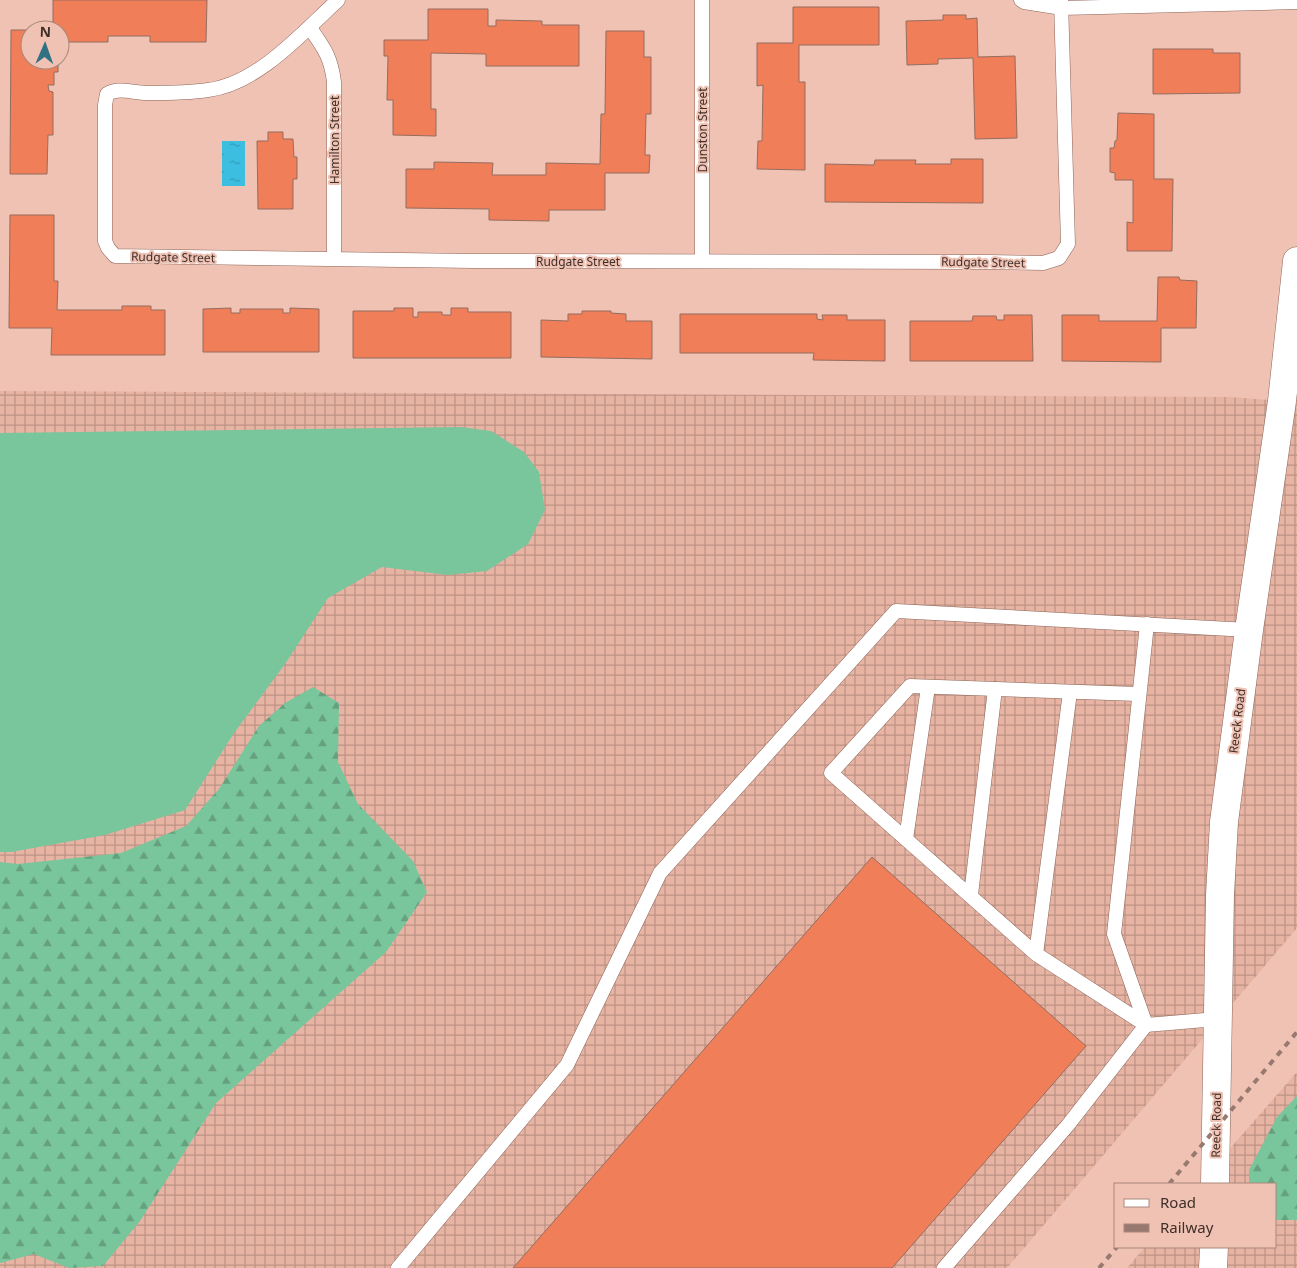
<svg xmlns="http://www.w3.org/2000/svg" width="1297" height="1268" font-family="'Noto Sans',sans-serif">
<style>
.industrial{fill:url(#industrial-grid)}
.grass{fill:#79c59c}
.forest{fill:url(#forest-firs)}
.water{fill:url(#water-ripples)}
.building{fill:#f07e58;stroke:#946d5f}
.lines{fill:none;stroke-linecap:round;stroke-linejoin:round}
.service-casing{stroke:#8d6558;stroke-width:15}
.tertiary-casing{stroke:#8d6558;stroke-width:29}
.service{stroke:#fff;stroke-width:14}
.tertiary{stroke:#fff;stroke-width:28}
.rail{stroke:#98796f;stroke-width:4;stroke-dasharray:6 6;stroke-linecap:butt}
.labels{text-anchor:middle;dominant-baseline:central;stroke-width:4;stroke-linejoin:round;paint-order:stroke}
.street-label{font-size:12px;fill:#402f29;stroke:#efc2b4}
</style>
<defs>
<pattern id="industrial-grid" width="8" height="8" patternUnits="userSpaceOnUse" patternTransform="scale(1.25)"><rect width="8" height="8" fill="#e7b4a3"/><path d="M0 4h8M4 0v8" fill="none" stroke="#bd9385"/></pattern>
<pattern id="forest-firs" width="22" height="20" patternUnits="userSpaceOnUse" patternTransform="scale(1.25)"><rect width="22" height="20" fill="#79c59c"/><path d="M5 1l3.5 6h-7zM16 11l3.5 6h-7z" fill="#65a07f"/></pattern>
<pattern id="water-ripples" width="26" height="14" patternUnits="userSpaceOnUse" patternTransform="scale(1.25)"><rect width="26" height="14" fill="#3bbee0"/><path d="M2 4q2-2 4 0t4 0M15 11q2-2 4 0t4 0" fill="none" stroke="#339bb6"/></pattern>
</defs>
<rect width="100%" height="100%" fill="#efc2b4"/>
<g class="industrial">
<path d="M1297,258V928L1007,1268H0V391L1231,397L1282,401Z"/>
<path d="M1297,1072V1268H1127L1145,1247H1276V1184H1199Z"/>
</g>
<path class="grass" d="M461,427L491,431L524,452L539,472L545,510L528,544L487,571L448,575L382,567L328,598L285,664L234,733L185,810L105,835L11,852H0V433Z"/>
<g class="forest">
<path d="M313,687L339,703L338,762L358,804L413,861L427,892L386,952L216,1103L140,1221L103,1266L69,1268L34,1254L0,1263V862L18,864L121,853L186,826L219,789L259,726L285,703Z"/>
<path d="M1297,1096V1220H1276V1184H1249V1170L1277,1117Z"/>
</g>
<rect class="water" x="222" y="141" width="23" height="45"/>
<g class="building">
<path d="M53,0H207L206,42H150V36H108V42H60V30H30V60H58V72H54V85H48L49,91L53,92V135H48L47,174H10L11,30H53Z"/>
<path d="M793,7H879V45H799V82H805V170L757,169L758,141H762L763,85L757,86V43H793Z"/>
<path d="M428,9H488V26H496V20L542,21V25H579V66H486V54L431,53V109H436V136L393,135V100H387L388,56H384V40H428Z"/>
<path d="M943,15H966V19L977,18L978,57L1015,56L1017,138L975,139L973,58L938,59V64L907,65L906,21L943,20Z"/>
<path d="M606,31H644V57H651V114H646L645,155H650L649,173H605V210H549V221L489,220V209L406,208V169H434V162L493,163L492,175H546V163L600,164L601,114H605Z"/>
<path d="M1153,49H1213V53H1240V93L1153,94Z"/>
<path d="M1118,113L1154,114V179H1173L1172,251H1127V222L1133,223V180H1115V173L1110,172V148H1114L1115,141L1117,140Z"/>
<path d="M268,132H283V139H293L294,157H297V179H293V209H258L257,141H268Z"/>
<path d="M951,159H983V203L825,202V164L874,165L875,160H916L915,164H951Z"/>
<path d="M10,215H54V281H58L57,310H122V306H151V310H165V355H51L52,328H9Z"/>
<path d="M1158,277H1179L1180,280L1197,281L1196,328H1161V362L1062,361V315H1099V321H1157Z"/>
<path d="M231,308V313H240V309H283V313H290V308L319,309V352H203V309Z"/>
<path d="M394,308H413V317H418V312H442V315H451V308H468V312H511V358H353V311H394Z"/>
<path d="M582,311H611V313L626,314V321H652V359L541,357V320L568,321V314H582Z"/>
<path d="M680,314H817V319L823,320L822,315H847V320H885V361L813,360L814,353H680Z"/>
<path d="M1004,315H1032L1033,361H910V321H972L973,316H996L997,320H1004Z"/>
<path d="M872,857L1086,1046L892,1268H513Z"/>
</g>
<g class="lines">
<g class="service-casing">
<g id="service">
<path d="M338,0C303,32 258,84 208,90C189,93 167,93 147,93C133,93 119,87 107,94L105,105V241L108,248L115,256L474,261L988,262L1043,263L1059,258L1068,244L1061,0"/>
<path d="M702,0V261"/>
<path d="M1021,0L1024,2L1062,8L1297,2"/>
<path d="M310,28C324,48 331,57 334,82V258"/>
<path d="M1147,624L1114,934L1146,1025L1217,1019"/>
<path d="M906,839L928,687"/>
<path d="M971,895L995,689"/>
<path d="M1036,954L1070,692"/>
<path d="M398,1268L567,1065L660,873L896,611L1249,630"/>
<path d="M944,1268L1068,1125L1146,1025L1036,954L831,773L910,686L1138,694"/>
</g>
</g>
<g class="tertiary-casing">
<g id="tertiary">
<path d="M1215,1184L1220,895L1224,822L1249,630L1282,401L1297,261"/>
<path d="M1213,1268L1214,1247"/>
</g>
</g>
<use href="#service" class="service"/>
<use href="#tertiary" class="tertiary"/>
<g class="rail">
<path d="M1169,1184L1297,1032"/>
<path d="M1099,1268L1117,1247"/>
</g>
</g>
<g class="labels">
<g class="street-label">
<text transform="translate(702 130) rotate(-90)">Dunston Street</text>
<text transform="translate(334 140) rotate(-90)">Hamilton Street</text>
<text transform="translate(173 257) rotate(1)">Rudgate Street</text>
<text x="578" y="261">Rudgate Street</text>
<text transform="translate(983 262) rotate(1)">Rudgate Street</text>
<text transform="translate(1237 721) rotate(-83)">Reeck Road</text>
<text transform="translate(1216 1125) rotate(-89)">Reeck Road</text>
</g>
</g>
<rect x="1114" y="1183" width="162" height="65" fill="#efc2b4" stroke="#a9877c"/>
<rect x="1124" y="1199" width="25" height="8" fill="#ffffff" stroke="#a9877c"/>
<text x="1160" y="1208" font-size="15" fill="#402f29">Road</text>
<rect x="1124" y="1224" width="25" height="8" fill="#98796f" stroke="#a9877c"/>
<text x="1160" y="1233" font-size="15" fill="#402f29">Railway</text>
<g transform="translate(45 45) rotate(2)"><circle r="24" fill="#efc2b4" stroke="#a9877c"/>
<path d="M0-4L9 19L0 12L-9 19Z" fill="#307184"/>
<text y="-8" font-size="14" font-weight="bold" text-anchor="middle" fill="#402f29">N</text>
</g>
</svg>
